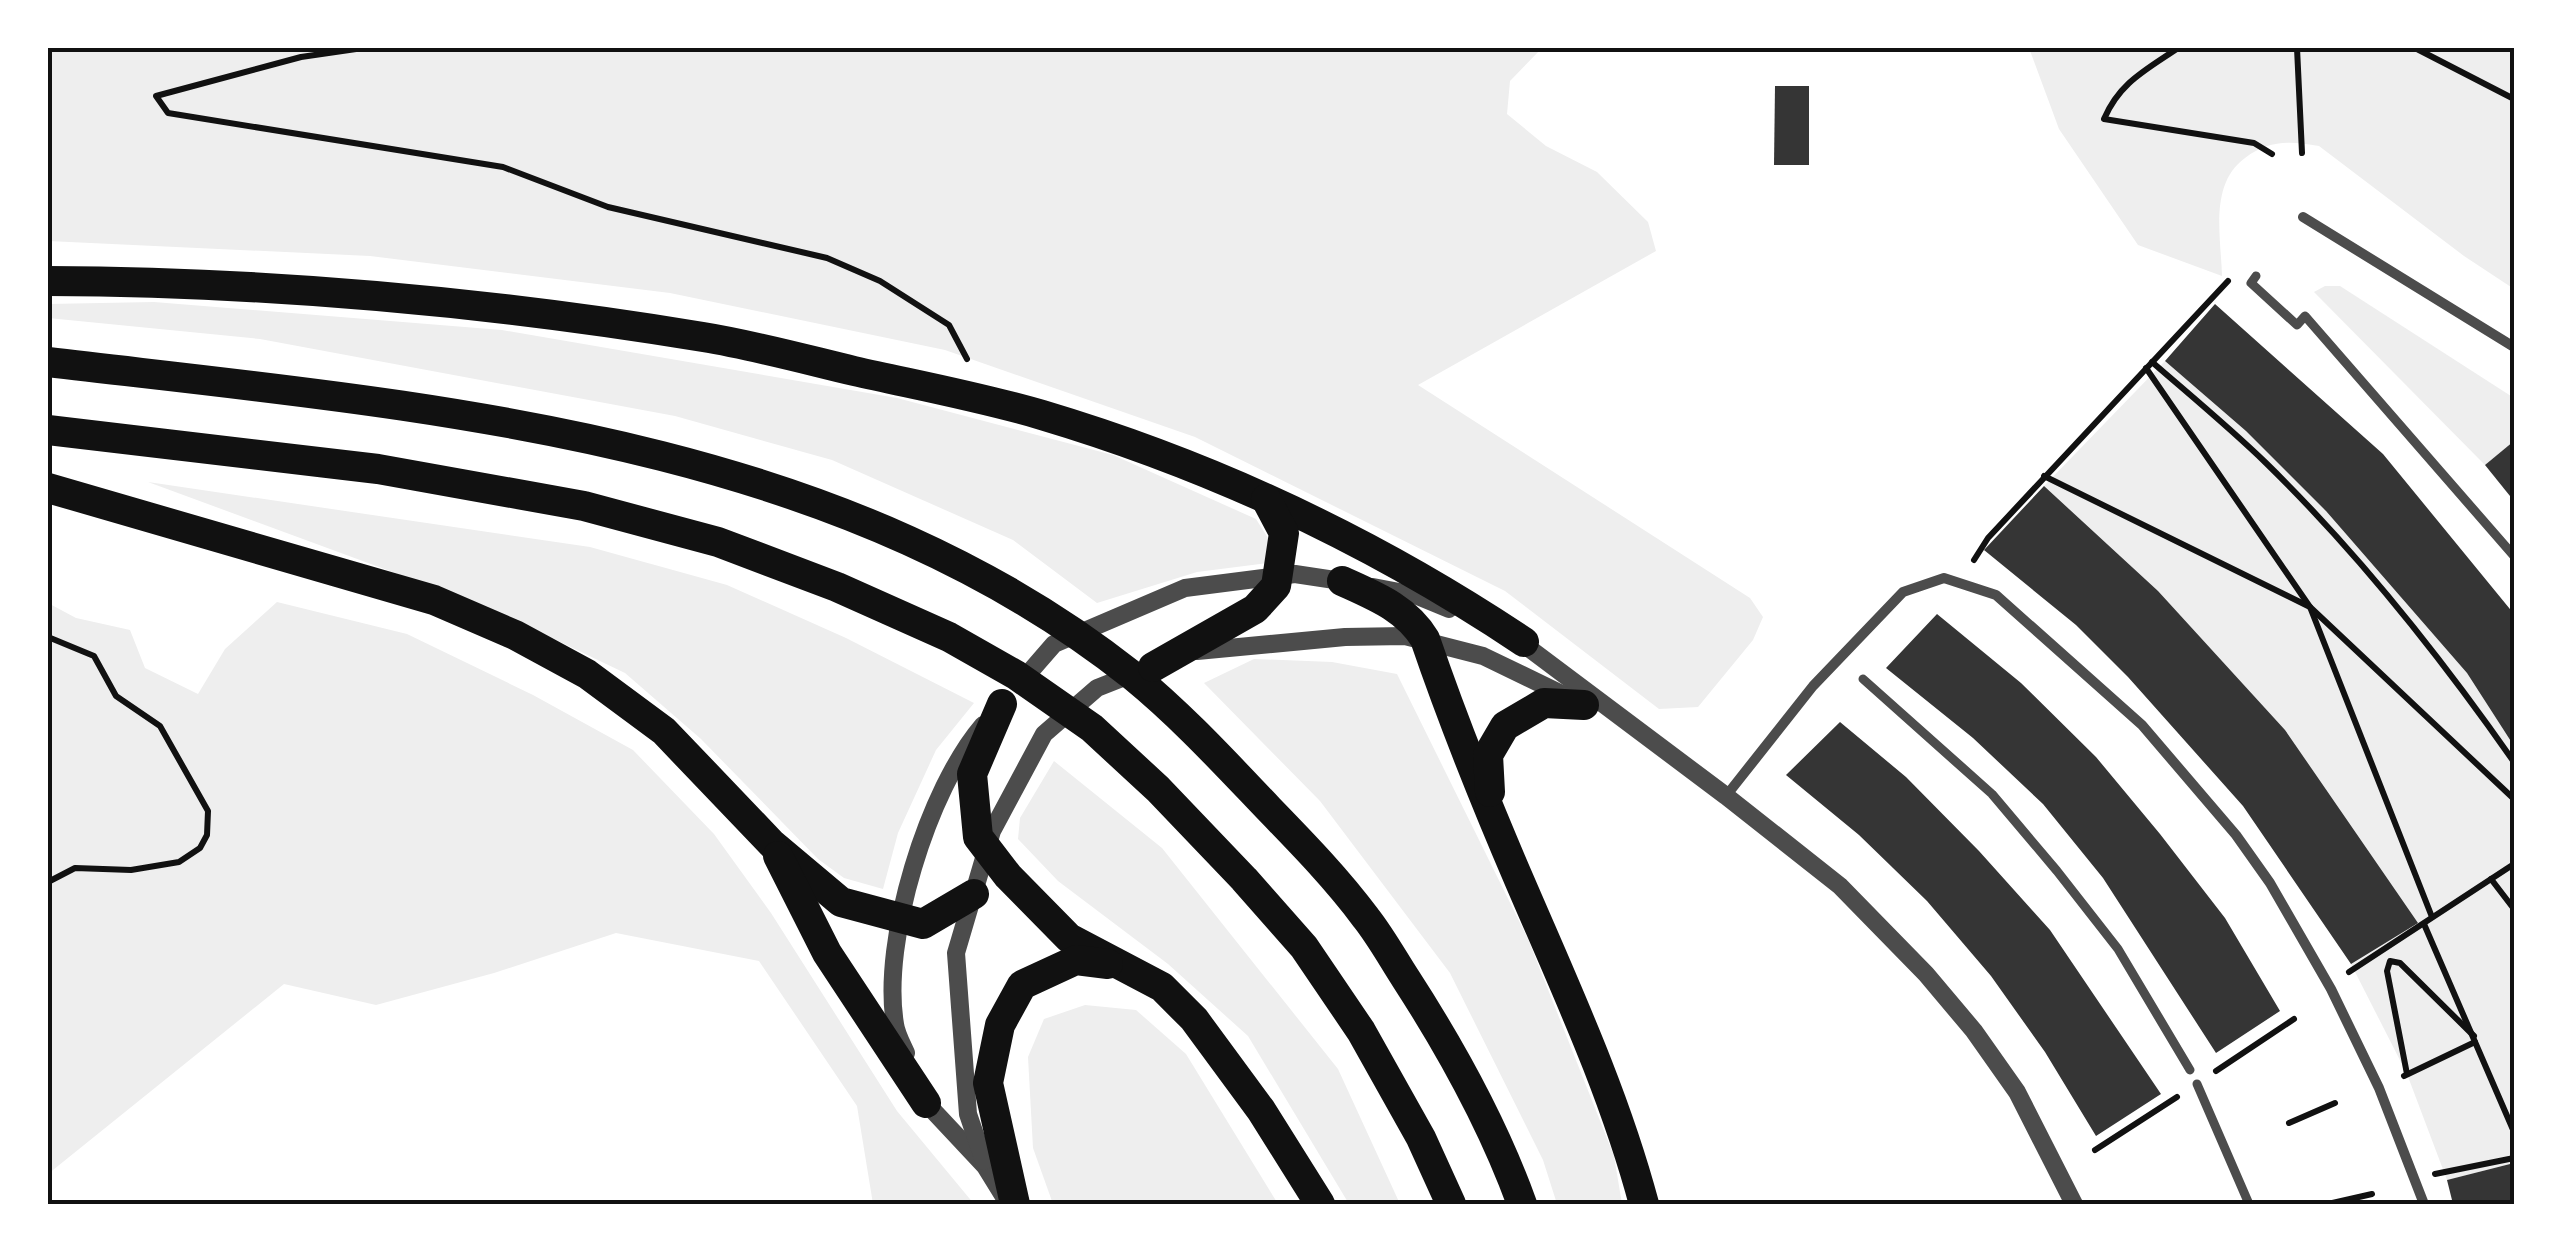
<svg xmlns="http://www.w3.org/2000/svg" width="2562" height="1252" font-family="'Public Sans',sans-serif">
<style>
.green{fill:#eee}
.building{fill:#353535}
.lines{fill:none;stroke-linecap:round;stroke-linejoin:round}
.path{stroke:#111;stroke-width:6}
.pedestrian{stroke:#4c4c4c;stroke-width:9}
.minor{stroke:#4c4c4c;stroke-width:10}
.tertiary{stroke:#4c4c4c;stroke-width:18}
.motorway{stroke:#111;stroke-width:30}
.neatline{fill:none;stroke:#111;stroke-width:4}
</style>
<rect width="100%" height="100%" fill="#fff"/>
<g class="green">
<path d="M48,48H1542L1510,81L1507,114L1546,146L1597,172L1648,222L1656,251L1418,385L1750,598L1763,617L1753,640L1698,707L1659,709L1505,591L1195,437L945,350L670,293L370,256L48,241Z"/>
<path d="M2029,48H2514V289L2464,256L2319,146C2290,141 2269,140 2245,158C2209,184 2221,237 2222,276L2138,245L2059,129Z"/>
<path d="M2325,286H2340L2514,398V441L2485,465L2314,292Z"/>
<path d="M154,302L502,330L897,398L1113,455L1256,519L1268,538V563L1197,572L1097,603L1013,540L832,460L675,416L260,339L48,318V304Z"/>
<path d="M2165,361L2246,431L2326,511L2467,673L2514,746V1163L2447,1180L2407,1074L2351,964L2044,486Z"/>
<path d="M148,482L590,547L727,585L846,638L974,703L936,750L898,833L883,889L844,878L818,859L701,739L625,673L485,606Z"/>
<path d="M277,602L407,634L533,695L633,750L714,834L771,913L897,1111L974,1204H873L857,1106L759,961L616,933L494,973L376,1005L284,984L48,1174V603L76,618L130,630L145,668L198,694L225,649Z"/>
<path d="M1254,659L1332,662L1397,674L1528,939L1614,1156L1622,1204H1557L1543,1160L1450,973L1320,801L1204,683Z"/>
<path d="M1054,761L1162,848L1338,1069L1400,1204H1349L1248,1036L1168,964L1058,881L1018,839L1020,818Z"/>
<path d="M1085,1005L1136,1010L1186,1054L1278,1204H1053L1033,1148L1028,1057L1044,1019Z"/>
</g>
<g class="building">
<path d="M1775,86H1809V165H1774Z"/>
<path d="M2215,304L2383,454L2514,614V746L2467,673L2326,511L2246,431L2165,361Z"/>
<path d="M2514,441V501L2485,465Z"/>
<path d="M2044,486L2158,591L2285,730L2418,923L2351,964L2243,806L2128,677L2076,625L1984,550Z"/>
<path d="M1937,614L2021,683L2096,757L2160,834L2225,918L2280,1011L2216,1053L2103,878L2043,804L1973,738L1886,668Z"/>
<path d="M1840,722L1906,777L1979,851L2050,930L2161,1094L2096,1136L2045,1052L1991,976L1927,901L1859,835L1786,775Z"/>
<path d="M2514,1163V1204H2453L2447,1180Z"/>
</g>
<g class="lines">
<g class="path">
<path d="M363,48L301,57L156,96L168,113L503,167L608,207L827,258L880,281L949,325L967,359"/>
<path d="M567,48H584"/>
<path d="M2178,48C2146,70 2120,82 2104,119L2254,143L2272,154"/>
<path d="M2297,48L2302,153"/>
<path d="M2415,48L2514,99"/>
<path d="M2152,362C2190,395 2230,428 2266,463C2359,554 2440,656 2514,762"/>
<path d="M2146,368L2310,607L2432,917"/>
<path d="M2044,476L2310,607L2514,799"/>
<path d="M1974,560L1988,538L2228,281"/>
<path d="M48,637L94,656L116,696L160,726L208,811L207,835L200,848L179,862L131,870L75,868L48,882"/>
<path d="M2491,879L2514,909"/>
<path d="M2424,924L2514,1132"/>
<path d="M2349,972L2514,864"/>
<path d="M2216,1071L2294,1019"/>
<path d="M2407,1074L2387,971L2390,961L2400,963L2474,1036"/>
<path d="M2404,1076L2475,1042"/>
<path d="M2289,1123L2335,1103"/>
<path d="M2095,1150L2177,1097"/>
<path d="M2435,1174L2514,1158"/>
<path d="M2328,1204L2372,1194"/>
</g>
<g class="pedestrian">
<path d="M2256,276L2251,283L2297,325L2305,316L2514,556"/>
<path d="M1863,679L1992,794L2057,871L2118,949L2190,1070"/>
<path d="M2197,1084L2249,1204"/>
</g>
<g class="minor">
<path d="M2303,217L2514,347"/>
<path d="M1726,796L1813,686L1903,592L1944,578L1996,595L2142,725L2236,835L2270,883L2331,989L2379,1088L2424,1204"/>
</g>
<g class="tertiary">
<path d="M1373,587L1415,595L1449,609"/>
<path d="M1518,640L1726,796L1840,886L1926,974L1974,1031L2017,1092L2074,1204"/>
<path d="M1197,651L1345,637L1405,636L1483,656L1572,699"/>
<path d="M1020,683L1054,644L1185,588L1295,574L1348,582"/>
<path d="M906,1053C902,1044 896,1033 895,1024C881,941 928,789 983,725"/>
<path d="M923,1095L926,1103L985,1166L1006,1200"/>
<path d="M984,1161L968,1114L956,953L992,831L1044,734L1097,688L1135,673"/>
</g>
<g class="motorway">
<path d="M48,281C267,282 485,301 703,337C753,345 804,359 854,371C916,385 981,397 1042,415C1213,466 1376,543 1524,642"/>
<path d="M48,362C418,406 828,434 1133,676C1182,716 1225,763 1269,809C1303,844 1337,879 1366,918C1381,937 1393,959 1406,979C1452,1050 1493,1124 1522,1204"/>
<path d="M48,430L378,469L584,506L718,542L837,587L949,637L1016,675L1092,728L1158,789L1244,879L1304,947L1361,1031L1421,1138L1451,1204"/>
<path d="M48,488L434,600L515,635L587,674L664,731L772,844L841,902L923,924L974,894"/>
<path d="M1342,581C1375,596 1406,608 1425,639C1453,721 1486,803 1520,882C1566,989 1614,1092 1644,1204"/>
<path d="M1153,667L1255,609L1276,586L1284,533L1266,499"/>
<path d="M1002,704L972,774L978,837L1008,876L1069,938L1162,987L1194,1019L1261,1110L1320,1204"/>
<path d="M1490,792L1488,755L1505,726L1544,703L1584,705"/>
<path d="M778,856L827,953L926,1103"/>
<path d="M1015,1204L988,1083L1000,1025L1022,985L1076,960L1108,964"/>
</g>
</g>
<rect width="2562" height="1252" fill="none" stroke="#ffffff" stroke-width="100"/>
<rect x="50" y="50" width="2462" height="1152" class="neatline"/>
</svg>
